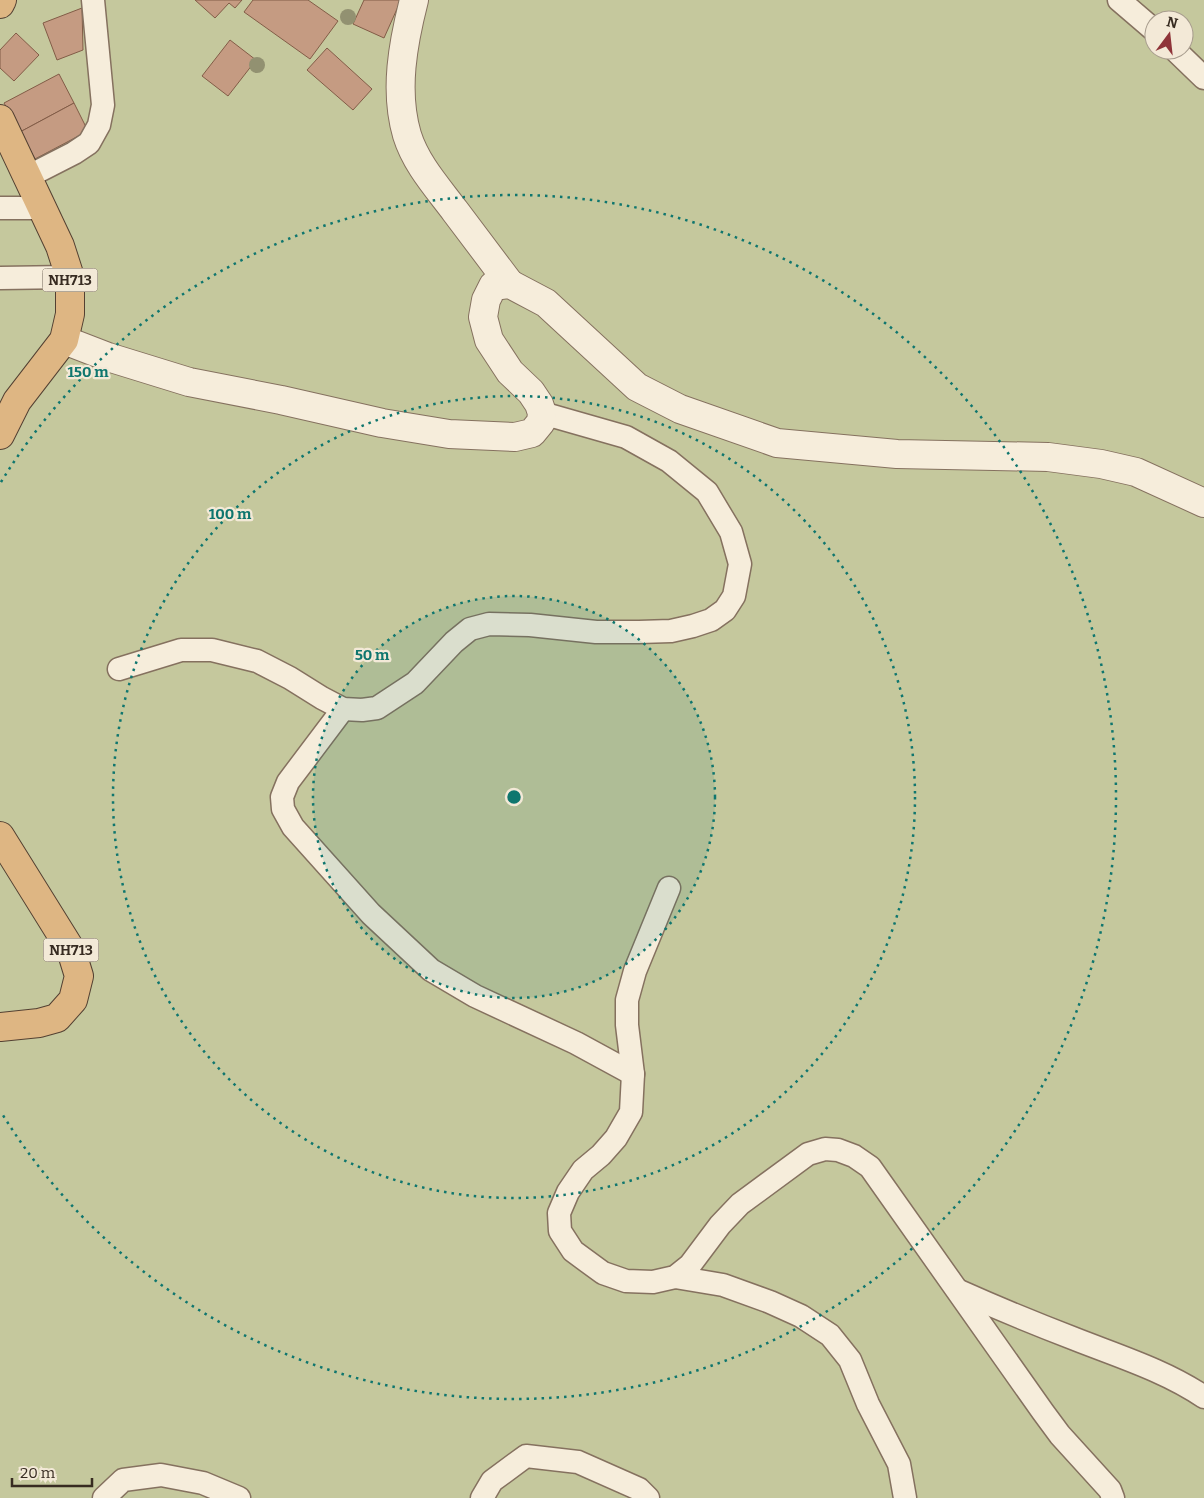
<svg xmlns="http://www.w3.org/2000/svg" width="1204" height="1498" font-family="Bitter,serif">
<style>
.green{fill:#c5c89d;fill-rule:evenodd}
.building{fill:#c59b82;stroke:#825c47}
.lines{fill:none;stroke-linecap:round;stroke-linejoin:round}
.minor-casing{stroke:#85715f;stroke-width:25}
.tertiary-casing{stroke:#85715f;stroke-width:30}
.trunk-casing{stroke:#534032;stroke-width:30}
.minor{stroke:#f6eddb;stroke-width:22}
.tertiary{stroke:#f6eddb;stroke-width:28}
.trunk{stroke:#deb683;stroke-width:28}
.tree{fill:#929171}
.ring{fill:none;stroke:#0f766e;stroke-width:2.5;stroke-dasharray:2.5 5}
.labels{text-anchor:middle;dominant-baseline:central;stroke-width:4.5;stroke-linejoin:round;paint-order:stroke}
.shield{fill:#f3e9d7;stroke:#6f6458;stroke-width:1}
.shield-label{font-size:14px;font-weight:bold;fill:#372b21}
.centre{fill:#0f766e;stroke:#f3e9d7;stroke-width:2.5}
.ring-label{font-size:15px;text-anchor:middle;font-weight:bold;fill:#0f766e;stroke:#f3e9d7;stroke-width:4.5;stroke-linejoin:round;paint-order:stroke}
</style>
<rect width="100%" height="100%" fill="#ebdfc8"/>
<path class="green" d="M0,0H1204V1498H0ZM1154,20H1184V50H1154Z"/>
<g class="building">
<path d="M195,0H242L235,8L229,3L215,18Z"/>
<path d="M253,0H308L338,21L310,59L244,12Z"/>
<path d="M364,0H401L384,38L353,24Z"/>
<path d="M82,8L83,50L57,60L43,23Z"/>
<path d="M16,33L39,55L14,81L0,68V50Z"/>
<path d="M230,40L256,60L228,96L202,76Z"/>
<path d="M327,48L372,89L353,110L307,70Z"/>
<path d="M59,74L74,103L20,132L4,103Z"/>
<path d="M74,103L88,131L35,159L20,132Z"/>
</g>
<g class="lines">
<g class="minor-casing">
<g id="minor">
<path d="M1119,0L1154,30"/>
<path d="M1175,50L1204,78"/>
<path d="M27,177L74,153L89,143L99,125L103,105L93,0"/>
<path d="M0,208H42"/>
<path d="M0,278L70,277"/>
<path d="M119,669L181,650H212L257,661L290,678L322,698L343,709L362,710L377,708L415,683L454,642L470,629L489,624L530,625L596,632H639L671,631L693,626L711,620L725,610L734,596L740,564L731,532L707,492L669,461L626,437L542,413"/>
<path d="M343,709L288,782L282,797L283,809L293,827L371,914L431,970L475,996L576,1043L633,1074"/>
<path d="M669,888L635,971L627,1000V1025L633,1074L631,1112L616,1138L601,1155L583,1170L568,1192L559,1213L560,1231L573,1251L603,1273L626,1281L653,1282L675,1277L690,1265L720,1225L740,1204L808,1154L825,1149L838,1150L854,1156L870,1167L1043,1412L1060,1435L1110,1490L1113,1498"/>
<path d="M675,1277L723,1285L770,1302L801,1316L830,1335L850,1360L868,1404L899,1464L905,1498"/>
<path d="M959,1291C997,1308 1036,1324 1075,1339C1118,1356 1166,1371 1204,1397"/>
<path d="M104,1498L123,1480L161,1475L203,1483L239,1498"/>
<path d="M482,1498L492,1481L526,1456L578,1462L639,1489L648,1498"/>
</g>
</g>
<g class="tertiary-casing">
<g id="tertiary">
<path d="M414,0C403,43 394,91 407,135C416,164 437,187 455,211C474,236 492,260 510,284"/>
<path d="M64,340L108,357L189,382L281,400L382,423L449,434L515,437L532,433L541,422L542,413L539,404L531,392L510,372L489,340L483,317L486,300L493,286L510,284L546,303L637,387L680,409L777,443L897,454L1048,457L1101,464L1136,472L1204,503"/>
</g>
</g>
<g class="trunk-casing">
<g id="trunk">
<path d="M0,4L2,0"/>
<path d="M0,119L60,246L70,277V314L64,340L17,401L0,435"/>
<path d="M0,836L71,950L79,976L73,1000L57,1018L39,1023L0,1027"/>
</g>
</g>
<use href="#minor" class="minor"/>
<use href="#tertiary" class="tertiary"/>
<use href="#trunk" class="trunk"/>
</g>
<g class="tree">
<circle cx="348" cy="17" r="8"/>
<circle cx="257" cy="65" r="8"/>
</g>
<circle cx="514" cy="797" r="201" fill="#0f766e" fill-opacity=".12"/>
<g class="ring">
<circle cx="514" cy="797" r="201"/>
<circle cx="514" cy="797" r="401"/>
<path d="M1 482A602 602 0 1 1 1 1112"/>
</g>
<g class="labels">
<g class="shield">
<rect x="42.5" y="268.5" width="55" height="23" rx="4"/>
<rect x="43.5" y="938.5" width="55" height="23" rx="4"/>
</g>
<g class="shield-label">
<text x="70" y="280">NH713</text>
<text x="71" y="950">NH713</text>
</g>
</g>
<circle cx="514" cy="797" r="8" class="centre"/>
<g class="ring-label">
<text x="88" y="377">150 m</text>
<text x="230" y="519">100 m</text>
<text x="372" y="660">50 m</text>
</g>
<g transform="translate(1169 35) rotate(15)"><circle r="24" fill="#f3e9d7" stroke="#a89d8e"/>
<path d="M0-4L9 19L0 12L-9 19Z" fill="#8f3439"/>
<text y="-8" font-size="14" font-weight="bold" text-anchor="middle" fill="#372b21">N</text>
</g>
<path d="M12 1478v8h80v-8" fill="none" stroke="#372b21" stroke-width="2.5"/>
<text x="20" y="1478" font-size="15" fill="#372b21" stroke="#f3e9d7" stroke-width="4" paint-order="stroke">20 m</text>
</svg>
